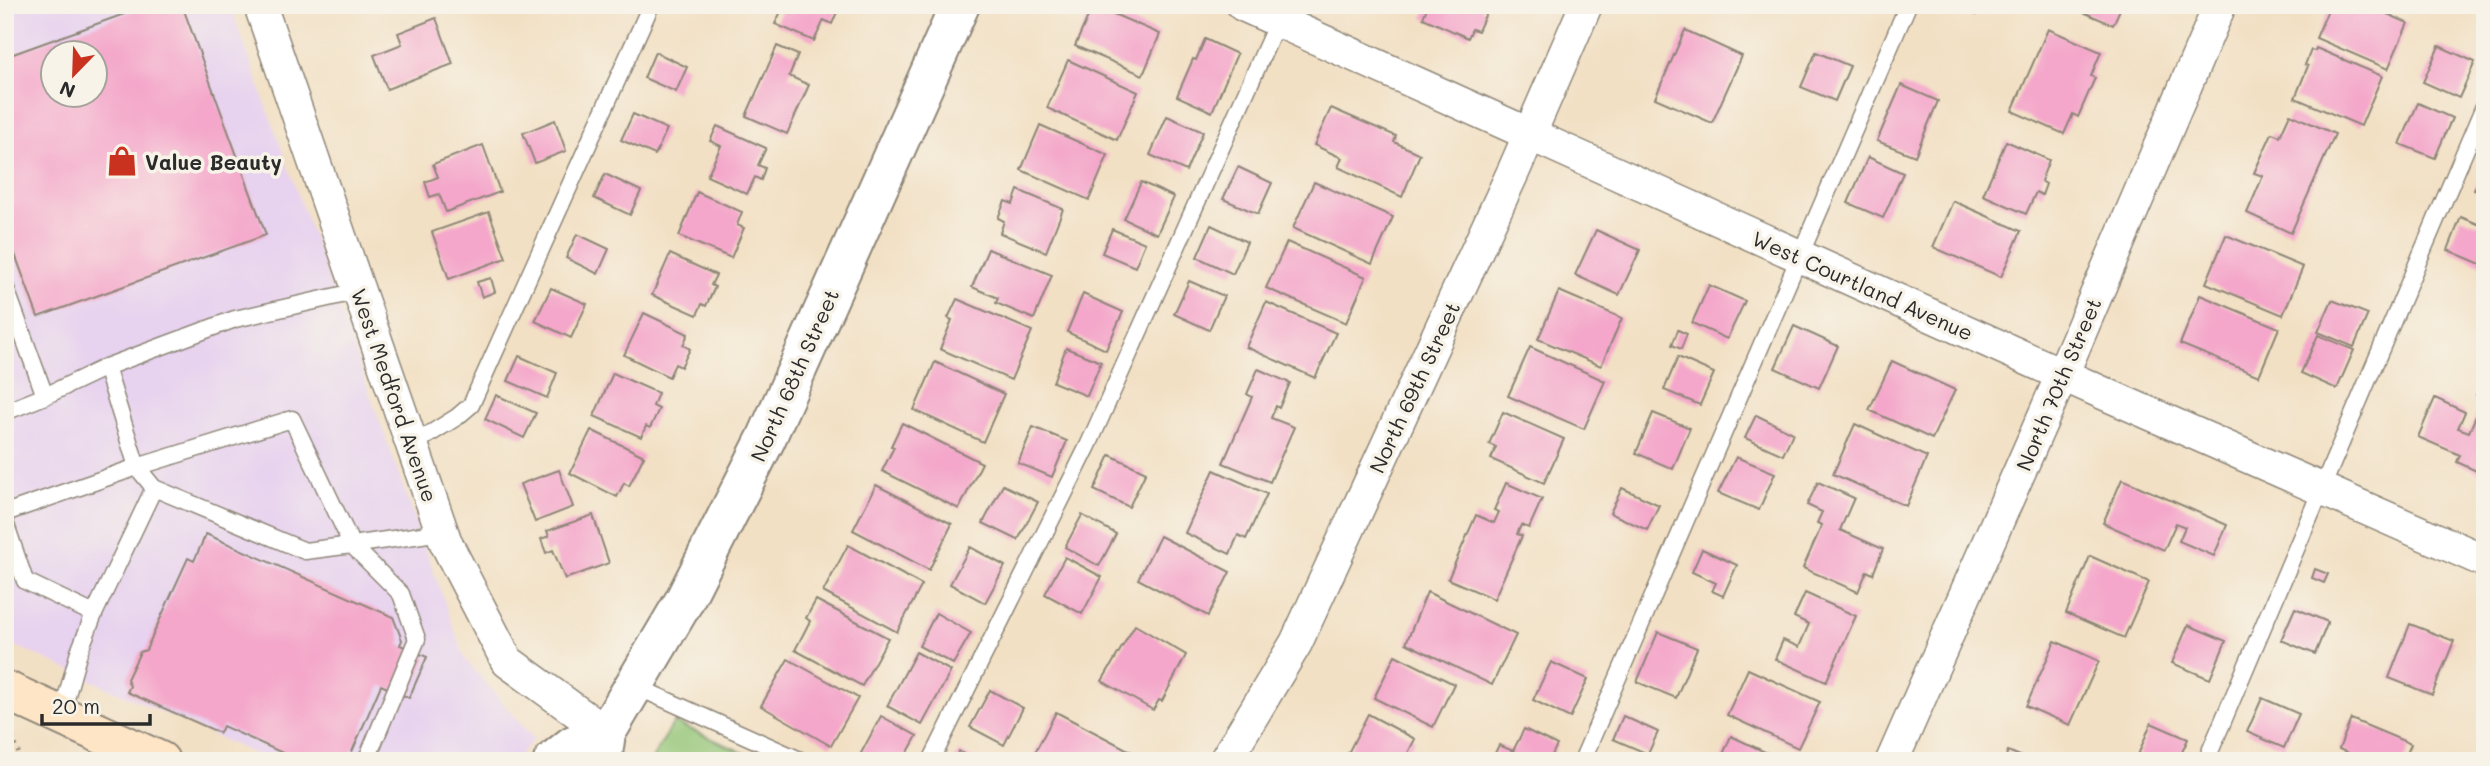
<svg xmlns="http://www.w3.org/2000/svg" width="2490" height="766" font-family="Mali,sans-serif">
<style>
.built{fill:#e7d2ef;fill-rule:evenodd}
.green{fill:#93c576;stroke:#5f7850;stroke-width:2}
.building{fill:#f4a7ca;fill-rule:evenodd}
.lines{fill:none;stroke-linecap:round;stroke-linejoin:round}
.service-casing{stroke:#8e8678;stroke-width:19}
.minor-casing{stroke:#8e8678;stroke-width:35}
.tertiary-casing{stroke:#8e8678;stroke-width:42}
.secondary-casing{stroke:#8e8678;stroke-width:42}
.path{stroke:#8e8678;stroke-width:4.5;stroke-dasharray:2 5;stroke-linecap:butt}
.service{stroke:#fff;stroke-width:16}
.minor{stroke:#fff;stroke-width:32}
.tertiary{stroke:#fff;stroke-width:38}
.secondary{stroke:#fde5c5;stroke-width:38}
.labels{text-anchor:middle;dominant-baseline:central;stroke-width:7;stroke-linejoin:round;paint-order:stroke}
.poi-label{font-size:21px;font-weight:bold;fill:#2b2b2b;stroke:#f7f3e8;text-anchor:start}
.street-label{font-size:21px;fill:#2b2b2b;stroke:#f7f3e8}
</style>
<rect width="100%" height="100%" fill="#f7f3e8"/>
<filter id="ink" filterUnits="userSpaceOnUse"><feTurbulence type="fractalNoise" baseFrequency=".0143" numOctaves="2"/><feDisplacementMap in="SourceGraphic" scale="14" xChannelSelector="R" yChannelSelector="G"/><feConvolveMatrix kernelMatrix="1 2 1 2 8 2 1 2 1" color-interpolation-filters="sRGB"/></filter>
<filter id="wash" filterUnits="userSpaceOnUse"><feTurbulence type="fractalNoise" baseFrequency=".00686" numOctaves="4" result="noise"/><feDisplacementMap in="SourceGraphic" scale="28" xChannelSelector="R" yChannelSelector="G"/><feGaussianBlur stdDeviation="1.57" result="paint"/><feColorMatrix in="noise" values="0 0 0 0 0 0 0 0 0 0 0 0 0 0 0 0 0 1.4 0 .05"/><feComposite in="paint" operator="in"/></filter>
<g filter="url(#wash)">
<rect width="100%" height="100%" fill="#f2e0c4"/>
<path class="built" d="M5,5H230L465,659L534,739L514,761H270L5,641ZM52,52H94V94H52Z"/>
<path class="green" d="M674,722L762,761H651Z"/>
<g id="blocks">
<g class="building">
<path d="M149,5H182L266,235L38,317L5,227V57ZM52,52H94V94H52Z"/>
<path d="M784,5H840L832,24L824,20L814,41L775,24Z"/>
<path d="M1093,5L1160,34L1143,75L1075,46Z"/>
<path d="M1428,5H1483L1481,9L1487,11L1478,31L1472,29L1468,38L1423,18Z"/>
<path d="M1955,5H1980L1976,15Z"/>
<path d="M2067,5H2122L2113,25Z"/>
<path d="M2330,5H2367L2408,23L2388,69L2316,38Z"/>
<path d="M436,18L453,64L387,89L374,55L402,44L398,33Z"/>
<path d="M2048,29L2101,52L2091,76L2095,78L2078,117L2073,114L2064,134L2012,111Z"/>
<path d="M1685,30L1742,56L1712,123L1655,98Z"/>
<path d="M1205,39L1237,54L1212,112L1177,96L1193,59L1196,60Z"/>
<path d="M777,46L798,55L789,76L809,85L787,134L746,116Z"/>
<path d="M2439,46L2475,62L2459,98L2423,82Z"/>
<path d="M2316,48L2382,76L2361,126L2295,98L2308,66L2305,65L2311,50L2315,51Z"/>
<path d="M655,52L687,67L676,92L644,78Z"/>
<path d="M1816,52L1850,66L1835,101L1801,87Z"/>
<path d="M1068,60L1138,92L1117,140L1047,108Z"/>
<path d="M1901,85L1938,101L1915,156L1877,141Z"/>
<path d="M2418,103L2452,118L2435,158L2400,144Z"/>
<path d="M1331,108L1396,136L1394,142L1420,154L1402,197L1338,167L1342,158L1314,145Z"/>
<path d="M633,114L667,129L655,155L621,140Z"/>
<path d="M2290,114L2335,134L2291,233L2247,213L2263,176L2254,173L2272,133L2280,136Z"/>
<path d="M1167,116L1203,132L1186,171L1150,155Z"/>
<path d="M555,120L566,151L535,163L523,133Z"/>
<path d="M1040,125L1108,155L1089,200L1021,170Z"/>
<path d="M717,126L766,148L758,165L765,168L761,180L755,177L747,194L707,176L721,146L710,141Z"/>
<path d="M2006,141L2049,160L2041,181L2046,184L2042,195L2036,192L2026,214L1983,195Z"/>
<path d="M483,145L500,192L446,212L439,194L430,197L425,182L438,177L433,164Z"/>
<path d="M1868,157L1903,173L1883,218L1848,203Z"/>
<path d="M2485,166V195L2474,190Z"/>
<path d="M1238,167L1272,183L1258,214L1223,199Z"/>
<path d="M605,174L641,191L630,215L594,198Z"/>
<path d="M1141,182L1174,197L1157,234L1124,219Z"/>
<path d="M1314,182L1393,217L1372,264L1293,228Z"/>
<path d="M1018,190L1063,209L1046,252L1000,233L1004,221L998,218L1005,201L1013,204Z"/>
<path d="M697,192L742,212L737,225L744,228L731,258L679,236Z"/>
<path d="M1953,201L2021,231L2001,277L1933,247Z"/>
<path d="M489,212L506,258L449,279L432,232Z"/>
<path d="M2461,217L2485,227V266L2448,250Z"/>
<path d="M1211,225L1247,242L1233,274L1197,257Z"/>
<path d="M1112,229L1145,243L1135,267L1102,253Z"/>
<path d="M1596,230L1640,250L1619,295L1575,275Z"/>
<path d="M577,234L609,249L598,274L566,258Z"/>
<path d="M2226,235L2303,267L2283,315L2206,283Z"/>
<path d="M1287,242L1366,277L1346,323L1266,288Z"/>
<path d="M988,249L1052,275L1034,319L996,303L998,298L972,287Z"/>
<path d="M670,254L716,275L711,285L715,287L706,306L702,304L697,315L652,295Z"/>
<path d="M491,278L495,292L482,297L477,282Z"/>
<path d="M1189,281L1224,296L1209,330L1174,314Z"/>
<path d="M1709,285L1745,301L1727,339L1692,323Z"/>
<path d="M551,288L587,304L571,338L535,321Z"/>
<path d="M1559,291L1622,318L1601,366L1538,339Z"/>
<path d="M1083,294L1123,312L1106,350L1067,332Z"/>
<path d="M2200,295L2279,328L2259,376L2180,344Z"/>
<path d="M957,299L1032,331L1011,380L940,349L952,320L948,318Z"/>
<path d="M2332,300L2368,314L2354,347L2318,332Z"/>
<path d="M1266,302L1336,333L1315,378L1246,347Z"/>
<path d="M644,313L688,334L683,345L690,349L681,367L675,364L669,377L624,355Z"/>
<path d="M1794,326L1838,346L1819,388L1775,368Z"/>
<path d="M1678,330L1687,334L1681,349L1672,345Z"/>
<path d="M2318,335L2354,350L2337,389L2301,373Z"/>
<path d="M1530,347L1605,381L1584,429L1508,396Z"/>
<path d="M1066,348L1101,362L1087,396L1053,382Z"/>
<path d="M519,356L557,373L547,398L508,381Z"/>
<path d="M1678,357L1714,373L1700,405L1664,390Z"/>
<path d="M1892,361L1955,390L1932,439L1869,410Z"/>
<path d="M935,362L1004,394L983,442L914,410Z"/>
<path d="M1258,369L1290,383L1279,408L1276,406L1271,418L1294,427L1270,482L1223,463L1252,397L1247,394Z"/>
<path d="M613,373L658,393L653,406L659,409L650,428L646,426L641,437L594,416Z"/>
<path d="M2482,382L2485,383V399L2476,395Z"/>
<path d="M496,395L536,413L524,438L485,419Z"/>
<path d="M2435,398L2465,412L2458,428L2469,432L2476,416L2485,420V475L2457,462L2460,455L2418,437Z"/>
<path d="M1503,412L1564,439L1544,483L1491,459L1496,447L1489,444Z"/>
<path d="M1653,413L1690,428L1673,469L1636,453Z"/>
<path d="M1756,415L1793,433L1783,455L1745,438Z"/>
<path d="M902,423L982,463L959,509L882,471L894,447L891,446Z"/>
<path d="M1855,424L1927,457L1906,506L1833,474Z"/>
<path d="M1033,427L1067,441L1052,477L1018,463Z"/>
<path d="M591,430L644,456L629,486L624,483L617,497L570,473Z"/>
<path d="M1110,455L1146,472L1129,507L1094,490Z"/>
<path d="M1736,457L1775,473L1759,510L1718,493Z"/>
<path d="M559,470L573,507L535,522L520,484Z"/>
<path d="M1214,470L1267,494L1246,539L1238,535L1230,554L1185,533Z"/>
<path d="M2122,479L2227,525L2214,556L2179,541L2185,527L2176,523L2164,550L2103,523Z"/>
<path d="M1818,482L1854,498L1840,530L1883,549L1873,574L1867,571L1858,592L1803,568L1822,525L1817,523L1822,512L1807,505Z"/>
<path d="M1506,483L1542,499L1529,528L1521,525L1517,534L1522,536L1494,599L1448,579L1476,515L1494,523L1499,512L1494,510Z"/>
<path d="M876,485L952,524L929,570L853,530Z"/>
<path d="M1003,485L1038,502L1018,540L983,523Z"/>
<path d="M1622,488L1659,505L1647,530L1610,513Z"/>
<path d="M593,515L609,563L565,579L553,550L546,553L541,539L549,536L547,531Z"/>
<path d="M1082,515L1116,534L1099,566L1065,547Z"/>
<path d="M206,534L393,617L402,640L400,645L427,657L409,698L381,685L348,761H300L223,726L220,733L127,692L130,686L127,679L140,652L146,650L188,558L194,561Z"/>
<path d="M1160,536L1230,572L1208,616L1138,579Z"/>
<path d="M848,545L922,585L897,632L823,592Z"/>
<path d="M970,547L1005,566L985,603L950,584Z"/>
<path d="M1702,549L1737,565L1723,596L1712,591L1716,583L1692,572Z"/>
<path d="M2090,556L2149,582L2124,638L2066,613Z"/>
<path d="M1065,557L1102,577L1082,614L1045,594Z"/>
<path d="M2315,569L2328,574L2324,583L2312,578Z"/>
<path d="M1427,592L1516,635L1492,685L1406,643Z"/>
<path d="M1805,593L1856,616L1826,682L1775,659L1783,640L1799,647L1809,624L1794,617Z"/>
<path d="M816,600L888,638L862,686L795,650L810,621L806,618Z"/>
<path d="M2295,608L2328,622L2315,654L2281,640Z"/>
<path d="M936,613L971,633L953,664L919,646Z"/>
<path d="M2410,624L2454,641L2432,695L2389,678Z"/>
<path d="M1135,625L1186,655L1162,701L1159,700L1153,710L1102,681Z"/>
<path d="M2188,625L2226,641L2210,679L2172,663Z"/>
<path d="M1658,632L1697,648L1676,698L1637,682Z"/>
<path d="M2055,641L2099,661L2070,725L2026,706Z"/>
<path d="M916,652L951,671L922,725L887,706Z"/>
<path d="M1395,655L1454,684L1433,727L1374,698Z"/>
<path d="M788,659L858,698L831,746L761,706Z"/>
<path d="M1551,662L1588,679L1570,718L1533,700Z"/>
<path d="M1748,669L1820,702L1798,748L1727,715Z"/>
<path d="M990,690L1023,708L1004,745L970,727Z"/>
<path d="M2262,698L2299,714L2284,748L2247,732Z"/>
<path d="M1056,712L1134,753L1130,761H1036L1032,758Z"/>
<path d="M1368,714L1415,739L1404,761H1353L1346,757Z"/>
<path d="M881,716L917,736L903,761H871L860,755Z"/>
<path d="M1623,716L1658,732L1648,754L1613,739Z"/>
<path d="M2351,719L2411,744L2404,761H2344L2348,753L2339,749Z"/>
<path d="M2151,723L2188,739L2178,761H2152L2138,755Z"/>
<path d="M1524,729L1557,745L1549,761L1492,759L1499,745L1513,751Z"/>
<path d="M1731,736L1784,761H1720Z"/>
<path d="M959,751L977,761H953Z"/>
<path d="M2008,751L2032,761H2004Z"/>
</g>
</g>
</g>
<g filter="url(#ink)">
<use href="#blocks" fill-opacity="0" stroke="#8e8678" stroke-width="2"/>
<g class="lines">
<g class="service-casing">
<g id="service">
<path d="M5,5H6"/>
<path d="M5,286L45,396"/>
<path d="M106,367L235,319L359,291"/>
<path d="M5,412L45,396L106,367L137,467L154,488L305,551L352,545L401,594L417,639L366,761"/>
<path d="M412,445L457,417L471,405L651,5"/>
<path d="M5,513L137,467L292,419L352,545L442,532"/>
<path d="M5,522L25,581L94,614"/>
<path d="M635,686L802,761"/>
<path d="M61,716L79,652L94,614L154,488"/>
<path d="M931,761L1088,446L1285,5"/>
<path d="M1582,761L1908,5"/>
<path d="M2206,761L2485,104"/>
</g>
</g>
<g class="minor-casing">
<g id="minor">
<path d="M260,5L446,543L507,661L606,733"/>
<path d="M1243,5L2103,393L2485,561"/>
<path d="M1225,761L1296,643L1514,170L1586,5"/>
<path d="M1892,761L2062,375L2220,5"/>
</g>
</g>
<g class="tertiary-casing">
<g id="tertiary">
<path d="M553,761L573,745L606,733"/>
<path d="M602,761L606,733L684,601L766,439L960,5"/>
</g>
</g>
<g class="secondary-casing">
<path id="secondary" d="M5,690L160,761"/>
</g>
<path class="path" d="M13,738L20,757"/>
<use href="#service" class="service"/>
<use href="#minor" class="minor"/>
<use href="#tertiary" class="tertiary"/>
<use href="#secondary" class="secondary"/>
</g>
</g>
<defs>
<g id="shop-bare" transform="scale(2.415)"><path d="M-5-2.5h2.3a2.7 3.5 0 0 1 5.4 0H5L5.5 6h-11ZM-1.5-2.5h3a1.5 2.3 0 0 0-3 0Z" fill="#c8321e" stroke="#f7f3e8" stroke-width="2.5" paint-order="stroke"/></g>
</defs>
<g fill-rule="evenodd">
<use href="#shop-bare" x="122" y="161"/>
</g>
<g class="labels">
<g class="poi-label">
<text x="145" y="161">Value Beauty</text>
</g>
<g class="street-label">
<text transform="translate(1863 285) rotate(24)">West Courtland Avenue</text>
<text transform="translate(794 375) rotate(-66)">North 68th Street</text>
<text transform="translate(2058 384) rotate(-67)">North 70th Street</text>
<text transform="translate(1414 387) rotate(-65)">North 69th Street</text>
<text transform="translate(395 395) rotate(71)">West Medford Avenue</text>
</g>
</g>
<rect width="2490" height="766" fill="none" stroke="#f7f3e8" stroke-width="28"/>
<g transform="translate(74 74) rotate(203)"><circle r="33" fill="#f7f3e8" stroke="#a5a39c" stroke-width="2"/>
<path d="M0-5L12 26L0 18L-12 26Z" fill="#c8321e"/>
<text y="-10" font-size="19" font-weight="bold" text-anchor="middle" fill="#2b2b2b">N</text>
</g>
<path d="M42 714v10h108v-10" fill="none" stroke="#2b2b2b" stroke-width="3.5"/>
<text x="52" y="714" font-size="21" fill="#2b2b2b" stroke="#f7f3e8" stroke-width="5" paint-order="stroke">20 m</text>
</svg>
